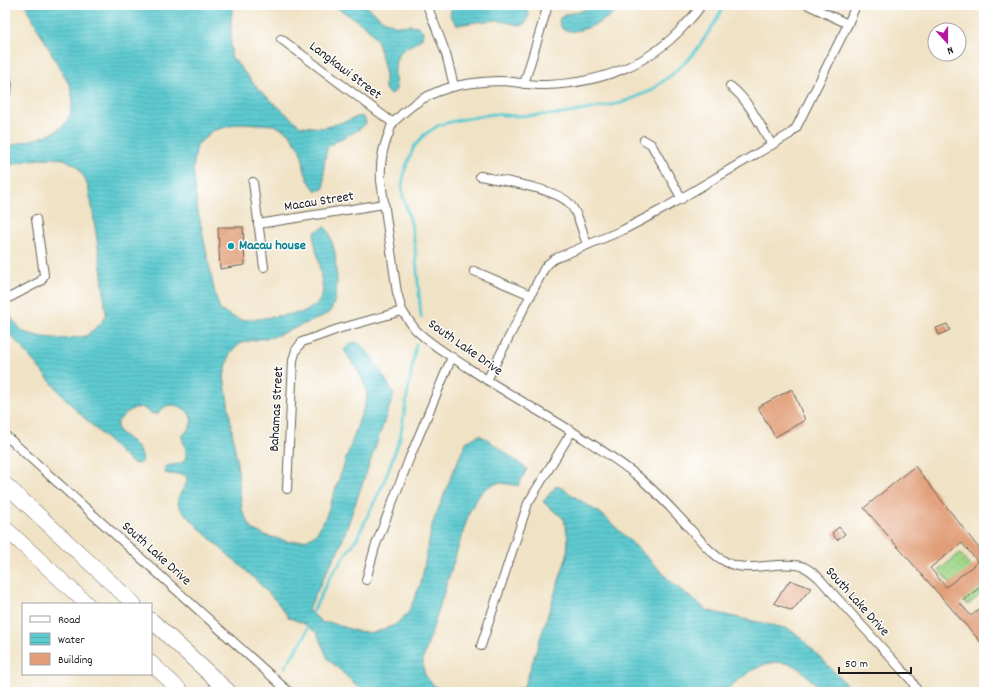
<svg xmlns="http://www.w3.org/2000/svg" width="989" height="697" font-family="Dekko,sans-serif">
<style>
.park{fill:url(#park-dots);stroke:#5e7952}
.water{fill:url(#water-rules);stroke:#3c7376}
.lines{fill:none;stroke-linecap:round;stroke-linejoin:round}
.stream{stroke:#5dcad0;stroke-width:3}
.building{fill:#e19e78;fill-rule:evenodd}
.street-casing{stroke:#666157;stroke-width:10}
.highway-casing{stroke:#666157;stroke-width:16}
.street{stroke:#fff;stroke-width:8}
.highway{stroke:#fff;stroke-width:15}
.culture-dot{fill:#0f9aa8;stroke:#fff;stroke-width:1.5}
.labels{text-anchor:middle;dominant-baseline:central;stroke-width:3;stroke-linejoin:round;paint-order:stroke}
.street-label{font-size:14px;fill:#1c1c1c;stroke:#fff}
.culture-label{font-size:14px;font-weight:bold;fill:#0d838f;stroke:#fff;text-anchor:start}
</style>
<defs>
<pattern id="park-dots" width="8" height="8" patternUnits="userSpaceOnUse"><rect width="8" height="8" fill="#9fd688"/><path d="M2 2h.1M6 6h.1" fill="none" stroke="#88b775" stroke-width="1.8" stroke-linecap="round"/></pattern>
<pattern id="water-rules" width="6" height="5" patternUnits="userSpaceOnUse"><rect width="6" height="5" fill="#5dcad0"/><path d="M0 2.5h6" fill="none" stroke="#50adb2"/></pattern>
</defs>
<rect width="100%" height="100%" fill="#fff"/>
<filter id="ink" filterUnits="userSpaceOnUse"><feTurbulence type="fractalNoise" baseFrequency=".025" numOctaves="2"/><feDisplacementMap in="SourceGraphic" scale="8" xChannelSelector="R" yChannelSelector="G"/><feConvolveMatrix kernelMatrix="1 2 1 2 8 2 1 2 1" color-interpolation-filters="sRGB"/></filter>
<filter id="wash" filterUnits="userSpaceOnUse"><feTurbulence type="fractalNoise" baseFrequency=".012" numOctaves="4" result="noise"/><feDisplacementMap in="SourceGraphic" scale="16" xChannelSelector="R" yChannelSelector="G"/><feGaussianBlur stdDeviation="0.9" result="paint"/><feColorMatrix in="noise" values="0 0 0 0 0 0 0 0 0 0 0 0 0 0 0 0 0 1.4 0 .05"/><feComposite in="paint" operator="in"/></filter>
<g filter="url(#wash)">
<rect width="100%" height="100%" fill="#f0e2c5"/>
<path class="park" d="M960,553L984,584V592L968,605L939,570Z"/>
<g class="water">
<path d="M26,5H233L231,18V56L259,90L300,126L324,128L349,120L360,116L364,118L366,123C358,133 345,135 335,142C332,143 329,146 327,148L324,165V188L320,190L316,191L308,180L304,169L303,160L299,148L289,133L274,125L241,123L212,131L197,145L193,168L197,206L215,294L220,310L231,316L242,320L257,319L305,312L319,302L323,291L319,262L314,240L315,232L325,227L329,232L335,253L337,281L335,300L330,312L319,318L273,337L242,342L230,353L224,376L238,471L242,510L252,529L264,535L290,542L306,540L317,533L326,516L330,505L365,404C366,401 367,398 367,395C367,381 351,361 344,350L351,343C353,343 355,342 357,343C368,346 387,383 394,394L340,547L331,563L308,610L323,623L329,622L356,631L373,633L395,625L408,613L421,583L432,525L453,472L466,442L479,435L487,439L527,469L518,486C513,485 507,484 502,483C485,482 475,500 469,513L423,659C423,663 423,668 424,672C427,681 437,688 445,692H364L328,659L317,633L303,623L289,618L277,602L254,578L205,534L183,512L178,504V498L187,482V478L183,474C178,474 170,475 165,473L164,470L165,467C169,465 173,465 178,464C192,460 184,446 182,437C184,433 190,429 191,424C195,410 172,399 162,409C160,410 159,412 158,414C151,415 147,411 142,407C134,408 129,410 123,416C107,431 127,435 134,444C139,449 142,455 142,461L138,464L133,463L126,458C106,438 84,419 65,398C45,376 26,351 5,329V315H9L23,332L42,337L65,339L86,336L101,323L106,315L102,274L92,206L88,187L84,177L77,166L64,159L46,158L26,161L5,166V147L42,137L53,133L64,125L70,115L73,100L70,86L38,29Z"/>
<path d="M333,5H365L383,20L397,26L410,25L418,26L423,31L422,38C416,43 409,46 403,50C391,59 396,77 396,90L393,93L389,94L385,89V70L378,42L368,28Z"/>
<path d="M457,5H519L529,13L527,21L523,26L497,20L476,22L457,25L450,16L451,10Z"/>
<path d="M593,5H624C612,16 590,30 574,31C571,32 566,30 562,29L559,22L560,18L567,14L582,11Z"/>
<path d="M557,485L604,516L652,562L673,584L708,611L789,629L802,639L849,687L852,692H824C818,686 812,681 806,675C803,672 800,668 797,667C768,652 744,676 723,692H520L526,682L567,556L568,538L564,519L543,502Z"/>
</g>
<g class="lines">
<g class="stream">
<path d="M421,317L415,247L411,223L403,196L402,186L405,169L414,147L424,135L439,125L459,120L493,114L515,116L563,114L606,106L621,103L650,91L670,76L688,60L697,49L714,24L724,5"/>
<path d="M311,617L313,611L330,577L357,538L384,482L400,438L416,344"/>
<path d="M285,667L305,636L309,624"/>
</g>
</g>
<g id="blocks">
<g class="building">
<path d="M218,227H243L245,265L220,269Z"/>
<path d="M947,324L950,330L939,335L936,328Z"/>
<path d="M792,389L805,420L775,437L758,407Z"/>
<path d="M915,466L984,555V584L960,603L971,616L984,605V646L864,508L905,474ZM962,543L978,562L946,587L930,568Z"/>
<path d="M839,527L845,534L837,540L832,533Z"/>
<path d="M790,580L811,588L792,611L774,603Z"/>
</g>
</g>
</g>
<g filter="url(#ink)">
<use href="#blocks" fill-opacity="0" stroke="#666157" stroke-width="1"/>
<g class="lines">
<g class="street-casing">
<g id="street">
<path d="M427,5L440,38L446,54L454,86"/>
<path d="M701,5C697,13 690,19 684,26C648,66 598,83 546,85C530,86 515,81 500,81C463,82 430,88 402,114C400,117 396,119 394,122C391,125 390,130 389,133C382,150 380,163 381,181L397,293C399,298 400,305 402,310C405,316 412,325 416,330C430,344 453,358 470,369C524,405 583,434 635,474C656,491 675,512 693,532C703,543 712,555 726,562C749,574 777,560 801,566C807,567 813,573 818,577L911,680L918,692"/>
<path d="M808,5L848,24"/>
<path d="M281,39L393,123"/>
<path d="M5,75C8,81 9,88 5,95"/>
<path d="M524,84L548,5"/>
<path d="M730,86C748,99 760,125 772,145"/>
<path d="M644,140L651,144L682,199"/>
<path d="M480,176C502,181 554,188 569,203C579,214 582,231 587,245"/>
<path d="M253,182L264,267"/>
<path d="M258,224L384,204"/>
<path d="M474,271L531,295"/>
<path d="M5,300L41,281L44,275L36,219"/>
<path d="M487,380L544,269L548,264L554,259L623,230L663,209L790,134L796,128L848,24L856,5"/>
<path d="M5,435L289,692"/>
<path d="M287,489L293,360L296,350L302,342L338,329L402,311"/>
<path d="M366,580L375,547L410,457L452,357"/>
<path d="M481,646L528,503L572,431"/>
</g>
</g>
<g class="highway-casing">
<g id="highway">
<path d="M5,484L134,604"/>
<path d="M5,528L87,604"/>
<path d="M151,620L229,692"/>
<path d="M151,663L182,692"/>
</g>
</g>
<use href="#street" class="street"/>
<use href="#highway" class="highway"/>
</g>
</g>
<circle class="culture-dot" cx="231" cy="246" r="4"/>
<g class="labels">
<g class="street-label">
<text transform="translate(345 71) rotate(37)">Langkawi Street</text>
<text transform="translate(319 202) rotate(-9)">Macau Street</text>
<text transform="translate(465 348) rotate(35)">South Lake Drive</text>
<text transform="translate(277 409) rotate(-87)">Bahamas Street</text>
<text transform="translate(156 554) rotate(42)">South Lake Drive</text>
<text transform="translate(857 602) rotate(48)">South Lake Drive</text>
</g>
<g class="culture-label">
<text x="239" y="246">Macau house</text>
</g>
</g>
<rect width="989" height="697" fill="none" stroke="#fff" stroke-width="20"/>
<rect x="22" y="603" width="130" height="72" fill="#ffffff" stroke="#a4a4a4"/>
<rect x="30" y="616" width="20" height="6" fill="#ffffff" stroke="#a4a4a4"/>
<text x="58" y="623" font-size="12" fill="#1c1c1c">Road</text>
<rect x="30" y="633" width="20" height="12" fill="url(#water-rules)" stroke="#a4a4a4"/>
<text x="58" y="643" font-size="12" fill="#1c1c1c">Water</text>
<rect x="30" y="653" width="20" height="12" fill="#e19e78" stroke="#a4a4a4"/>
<text x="58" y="663" font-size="12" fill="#1c1c1c">Building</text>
<g transform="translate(947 42) rotate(159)"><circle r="19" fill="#ffffff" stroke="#a4a4a4"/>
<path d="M0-3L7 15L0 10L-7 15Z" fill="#b5179e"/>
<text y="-6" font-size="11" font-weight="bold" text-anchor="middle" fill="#1c1c1c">N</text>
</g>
<path d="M839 667v6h72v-6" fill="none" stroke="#1c1c1c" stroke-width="2"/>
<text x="845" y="667" font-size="12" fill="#1c1c1c" stroke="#ffffff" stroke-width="3" paint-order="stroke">50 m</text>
</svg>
